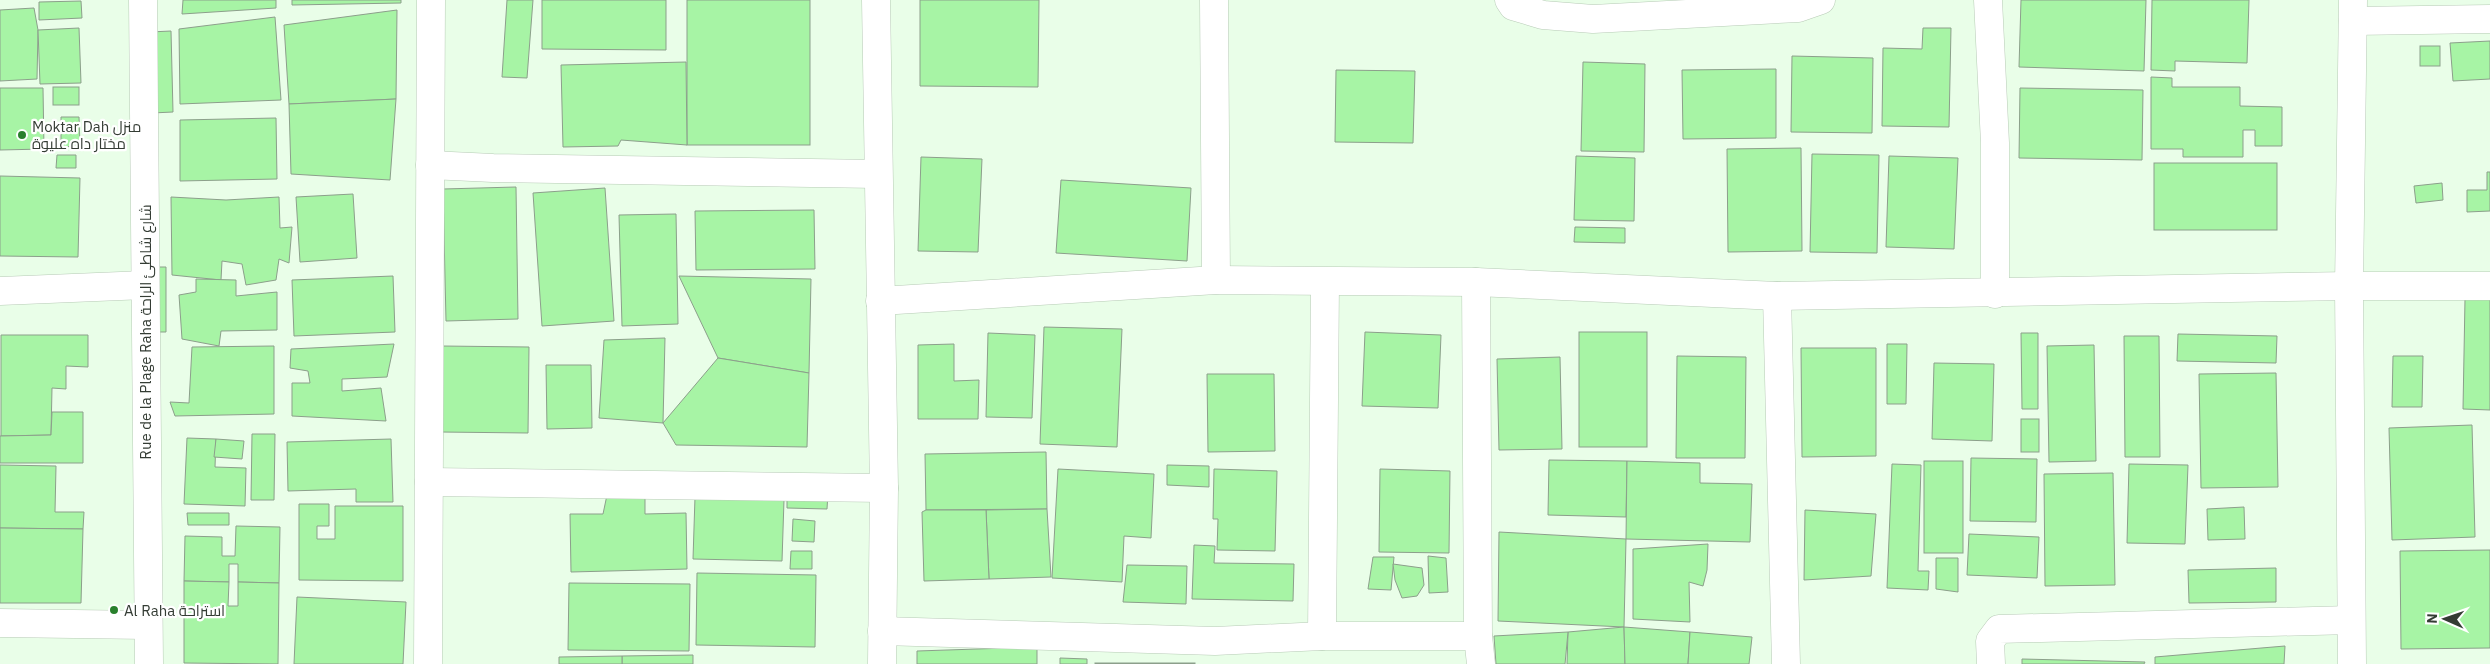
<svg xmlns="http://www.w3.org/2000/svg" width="2490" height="664" font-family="'IBM Plex Sans',Cairo,sans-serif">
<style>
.building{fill:#a7f4a5;stroke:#8c9f8b}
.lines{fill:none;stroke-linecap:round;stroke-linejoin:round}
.minor-casing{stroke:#b7cbb6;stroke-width:29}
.minor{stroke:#fff;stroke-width:28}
.poi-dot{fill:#29802d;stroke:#fff;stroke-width:2}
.labels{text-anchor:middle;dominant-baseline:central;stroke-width:4.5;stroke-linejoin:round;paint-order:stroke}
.poi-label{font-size:15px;fill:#343c34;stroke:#fff;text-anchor:start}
.street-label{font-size:15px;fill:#343c34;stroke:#fff}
</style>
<rect width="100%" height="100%" fill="#e9fee8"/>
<g class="building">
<path d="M183,0H276V8L182,14Z"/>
<path d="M292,0H401V3L292,5Z"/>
<path d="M507,0H533L527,78L502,77Z"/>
<path d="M542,0H666V50L542,49Z"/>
<rect x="687" y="0" width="123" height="145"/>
<path d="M920,0H1039L1038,87L920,86Z"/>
<path d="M2021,0H2146L2144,71L2019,67Z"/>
<path d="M2152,0H2249L2247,63L2175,61V71L2151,70Z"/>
<path d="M81,1L82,18L39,20V2Z"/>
<path d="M34,8L38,30L37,79L0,81V10Z"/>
<path d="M397,10L396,99L289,104L284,25Z"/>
<path d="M275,17L281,100L180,104L179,29Z"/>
<path d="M79,28L81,83L40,84L38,30Z"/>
<path d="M1923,28H1951L1949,127L1882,126L1883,48L1922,49Z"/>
<path d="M171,31L173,112L152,113L150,32Z"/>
<path d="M2490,41V79L2453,81L2450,43Z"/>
<rect x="2420" y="46" width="20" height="20"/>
<path d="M1792,56L1873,58L1872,133L1791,132Z"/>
<path d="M686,62L687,145L621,140L618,146L563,147L561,65Z"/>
<path d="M1583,62L1645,64L1644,152L1581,151Z"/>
<path d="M1776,69V138L1683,139L1682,70Z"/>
<path d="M1336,70L1415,71L1413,143L1335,142Z"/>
<path d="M2151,77L2172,78V87H2240V106L2282,107V146H2255V130H2243V157H2183V149H2151Z"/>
<rect x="53" y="87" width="26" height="18"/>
<path d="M0,88H43L44,149L0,150Z"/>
<path d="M2020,88L2143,90L2142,160L2019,158Z"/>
<path d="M396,99L390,180L291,174L289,104Z"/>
<path d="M61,117H79L80,146L61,147Z"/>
<path d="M276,118L277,179L180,181V120Z"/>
<path d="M1801,148L1802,251L1728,252L1727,149Z"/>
<path d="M1812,154L1879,155L1877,253L1810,252Z"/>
<path d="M57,155H76V168H56Z"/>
<path d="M1576,156L1635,158L1634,221L1574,220Z"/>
<path d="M1889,156L1958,158L1954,249L1886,247Z"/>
<path d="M921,157L982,159L978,252L918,251Z"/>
<rect x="2154" y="163" width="123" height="67"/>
<path d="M2487,172H2490V211L2467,212V190H2487Z"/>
<path d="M0,176L80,178L78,257L0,256Z"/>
<path d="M1061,180L1191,188L1187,261L1056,253Z"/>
<path d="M2442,183L2443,200L2416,203L2414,186Z"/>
<path d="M516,187L518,319L446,321L443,189Z"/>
<path d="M605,188L614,321L542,326L533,193Z"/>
<path d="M353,194L357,258L300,262L296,197Z"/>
<path d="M171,197L226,200L279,197L280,228L292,227L289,263L279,259L276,280L246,285L242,264L222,261L221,280L172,275Z"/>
<path d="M814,210L815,269L696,270L695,211Z"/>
<path d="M676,214L678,324L622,326L619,215Z"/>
<path d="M1575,227L1625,228V243L1574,242Z"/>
<path d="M152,267H166V332H153Z"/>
<path d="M393,276L395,332L294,336L292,280Z"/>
<path d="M679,276L811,279L809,373L718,358Z"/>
<path d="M196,279L236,280V296L277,292V330L221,331L219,346L182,339L179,295L196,292Z"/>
<path d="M2465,299H2490V410L2463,409Z"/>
<path d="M1044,327L1122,329L1117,447L1040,444Z"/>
<path d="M1365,332L1441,335L1438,408L1362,406Z"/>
<rect x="1579" y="332" width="68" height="115"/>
<path d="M988,333L1035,335L1032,418L986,417Z"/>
<path d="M2021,333H2038V409H2022Z"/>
<path d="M2178,334L2277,336L2276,363L2177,361Z"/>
<path d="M1,335H88V367L66,366V389L52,388L51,435L1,436Z"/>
<path d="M2124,336H2159L2160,457H2125Z"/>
<path d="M665,338L663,423L599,418L604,340Z"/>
<path d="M394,344L387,377L342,379V391L381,388L386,421L292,416V383H310L308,371L290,368L291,349Z"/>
<path d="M954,344V381L979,380L978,419H918V345Z"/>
<path d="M1887,344H1907L1906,404H1887Z"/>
<path d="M2094,345L2096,461L2049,462L2047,346Z"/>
<path d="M274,346V414L175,416L170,402L189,403L192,347Z"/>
<path d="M442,346L529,347L528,433L440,432Z"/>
<path d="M1801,348H1876V456L1802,457Z"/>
<path d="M1677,356L1746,357L1745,458H1676Z"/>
<path d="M2393,356H2423L2422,407H2392Z"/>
<path d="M1560,357L1562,449L1499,450L1497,359Z"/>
<path d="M718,358L809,373L807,447L676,445L663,423Z"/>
<path d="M1934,363L1994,364L1992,441L1932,439Z"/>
<path d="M546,365H591L592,428L547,429Z"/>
<path d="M2276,373L2278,487L2201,488L2199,374Z"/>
<path d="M1207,374H1274L1275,451L1208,452Z"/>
<path d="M52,412H83V463H0V436L51,435Z"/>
<rect x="2021" y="419" width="18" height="33"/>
<path d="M2472,425L2475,537L2392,540L2389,428Z"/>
<path d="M252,434H275L274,500H251Z"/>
<path d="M187,438L216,439L215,467L246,468L245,506L184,504Z"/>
<path d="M216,439L244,441L242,459L214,457Z"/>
<path d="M391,439L393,502H356V489L288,491L287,442Z"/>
<path d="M1046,452L1047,509L926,510L925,454Z"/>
<path d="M1971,458L2037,459L2036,522L1970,521Z"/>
<path d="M1549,460L1627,461L1626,517L1548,515Z"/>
<path d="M1627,461L1700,463V483L1752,484L1750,542L1626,539Z"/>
<rect x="1924" y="461" width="39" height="92"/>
<path d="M1892,464L1921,465L1918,571H1929L1928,590L1887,588Z"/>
<path d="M2129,464L2188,465L2185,544L2127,543Z"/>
<path d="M0,465L56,466L55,512H84L83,529L0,528Z"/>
<path d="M1167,465L1209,466V487L1167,485Z"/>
<path d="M1058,469L1154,474L1151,538L1124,536L1122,582L1052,578Z"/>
<path d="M1214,469L1277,471L1275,551L1217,550L1218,519H1213Z"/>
<path d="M1380,469L1450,471L1449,553L1379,552Z"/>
<path d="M2113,473L2115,585L2045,586L2044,474Z"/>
<path d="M787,492L828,493L827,509L787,508Z"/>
<path d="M607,495H645V514L686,513L687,569L571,572L570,514H603Z"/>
<path d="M695,497L784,500L782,561L693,559Z"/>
<path d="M299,504H329V526H317V539H335V506H403V581L299,580Z"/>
<path d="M2244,507L2245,539L2208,540L2207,509Z"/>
<path d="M1047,509L1051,577L989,579L986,510Z"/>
<path d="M926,510H986L989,579L924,581L922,512Z"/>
<path d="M1805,510L1876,514L1871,576L1804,580Z"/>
<path d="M187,513H229V525H188Z"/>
<path d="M793,519L815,521L814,542L792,541Z"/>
<path d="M236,526L280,527L279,583L238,582V564H229V582L184,581L185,536L222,537V556H235Z"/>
<path d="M0,528L83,529L81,603H0Z"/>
<path d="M1499,532L1626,539L1624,627L1498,621Z"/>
<path d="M1969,534L2039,537L2037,578L1967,575Z"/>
<path d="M1708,544L1707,570L1703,586L1689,582L1690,622L1633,619V549Z"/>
<path d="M1194,545L1215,546L1214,563L1294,564L1293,601L1192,599Z"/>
<path d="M2490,550V648L2401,649L2400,551Z"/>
<path d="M791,551H812V569H790Z"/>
<path d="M1428,556L1446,558L1448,592L1429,593Z"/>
<path d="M1373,557H1394L1391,590L1368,589Z"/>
<path d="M1936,558H1958V592L1936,589Z"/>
<path d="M1393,564L1422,568L1424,585L1417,596L1402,598L1395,580Z"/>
<path d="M1127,565L1187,566L1186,604L1123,602Z"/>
<path d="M2276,568V602L2189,603L2188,570Z"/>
<path d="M697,573L816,575L815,647L696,645Z"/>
<path d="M184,581L229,582L228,606H238V582L279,583L278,664L184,663Z"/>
<path d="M569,583L690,584L689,651L568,650Z"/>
<path d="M297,597L406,602L403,664H294Z"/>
<path d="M1624,627L1625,664H1567L1568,632Z"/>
<path d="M1624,627L1690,632L1688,664H1625Z"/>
<path d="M1568,632L1565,664H1496L1494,636Z"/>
<path d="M1690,632L1752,637L1749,664H1688Z"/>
<path d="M2285,646L2284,664H2155V657Z"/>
<path d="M1037,647V664H917V651Z"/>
<path d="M693,655V664H622V656Z"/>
<path d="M622,656V664H559V657Z"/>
<path d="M1060,658L1087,659V664H1060Z"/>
<path d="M2022,659L2145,662L2144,664H2022Z"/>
<rect x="1095" y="663" width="100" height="1"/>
</g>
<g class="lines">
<g class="minor-casing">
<g id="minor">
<path d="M143,0L149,664"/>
<path d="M876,0L884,488L882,664"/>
<path d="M1214,0L1216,280"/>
<path d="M1509,0L1513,6L1543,15L1593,19L1798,8L1821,0"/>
<path d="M1988,0L1995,143V294"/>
<path d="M2353,21L2490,19"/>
<path d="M430,165L493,168L877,174"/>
<path d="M1476,282L1478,636L1481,664"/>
<path d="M0,291L145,285"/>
<path d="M1777,296L1786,664"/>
<path d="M880,301L1216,280L1476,282L1777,296L2349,286H2490"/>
<path d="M429,482L884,488"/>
<path d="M0,623L147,625"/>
<path d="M882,631L1215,641L1322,636H1478"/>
<path d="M1322,636L1325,282"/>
<path d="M428,664L431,0"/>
<path d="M1991,664L1990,641L1999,629L2351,620"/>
<path d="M2352,664L2349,286L2353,0"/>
</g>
</g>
<use href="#minor" class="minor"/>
</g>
<g class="poi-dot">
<circle cx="22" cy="135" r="5"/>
<circle cx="114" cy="610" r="5"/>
</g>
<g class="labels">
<g class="poi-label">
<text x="32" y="126">Moktar Dah منزل<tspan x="32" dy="17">مختار داه عليوة</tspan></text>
<text x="124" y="610">Al Raha استراحة</text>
</g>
<g class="street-label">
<text transform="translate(145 332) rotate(-90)">Rue de la Plage Raha شارع شاطئ الراحة</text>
</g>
</g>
<g transform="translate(2445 619) rotate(272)" stroke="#ffffff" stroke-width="4" paint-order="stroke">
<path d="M0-4L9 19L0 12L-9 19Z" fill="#343c34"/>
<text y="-8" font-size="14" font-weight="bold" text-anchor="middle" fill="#343c34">N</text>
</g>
</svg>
